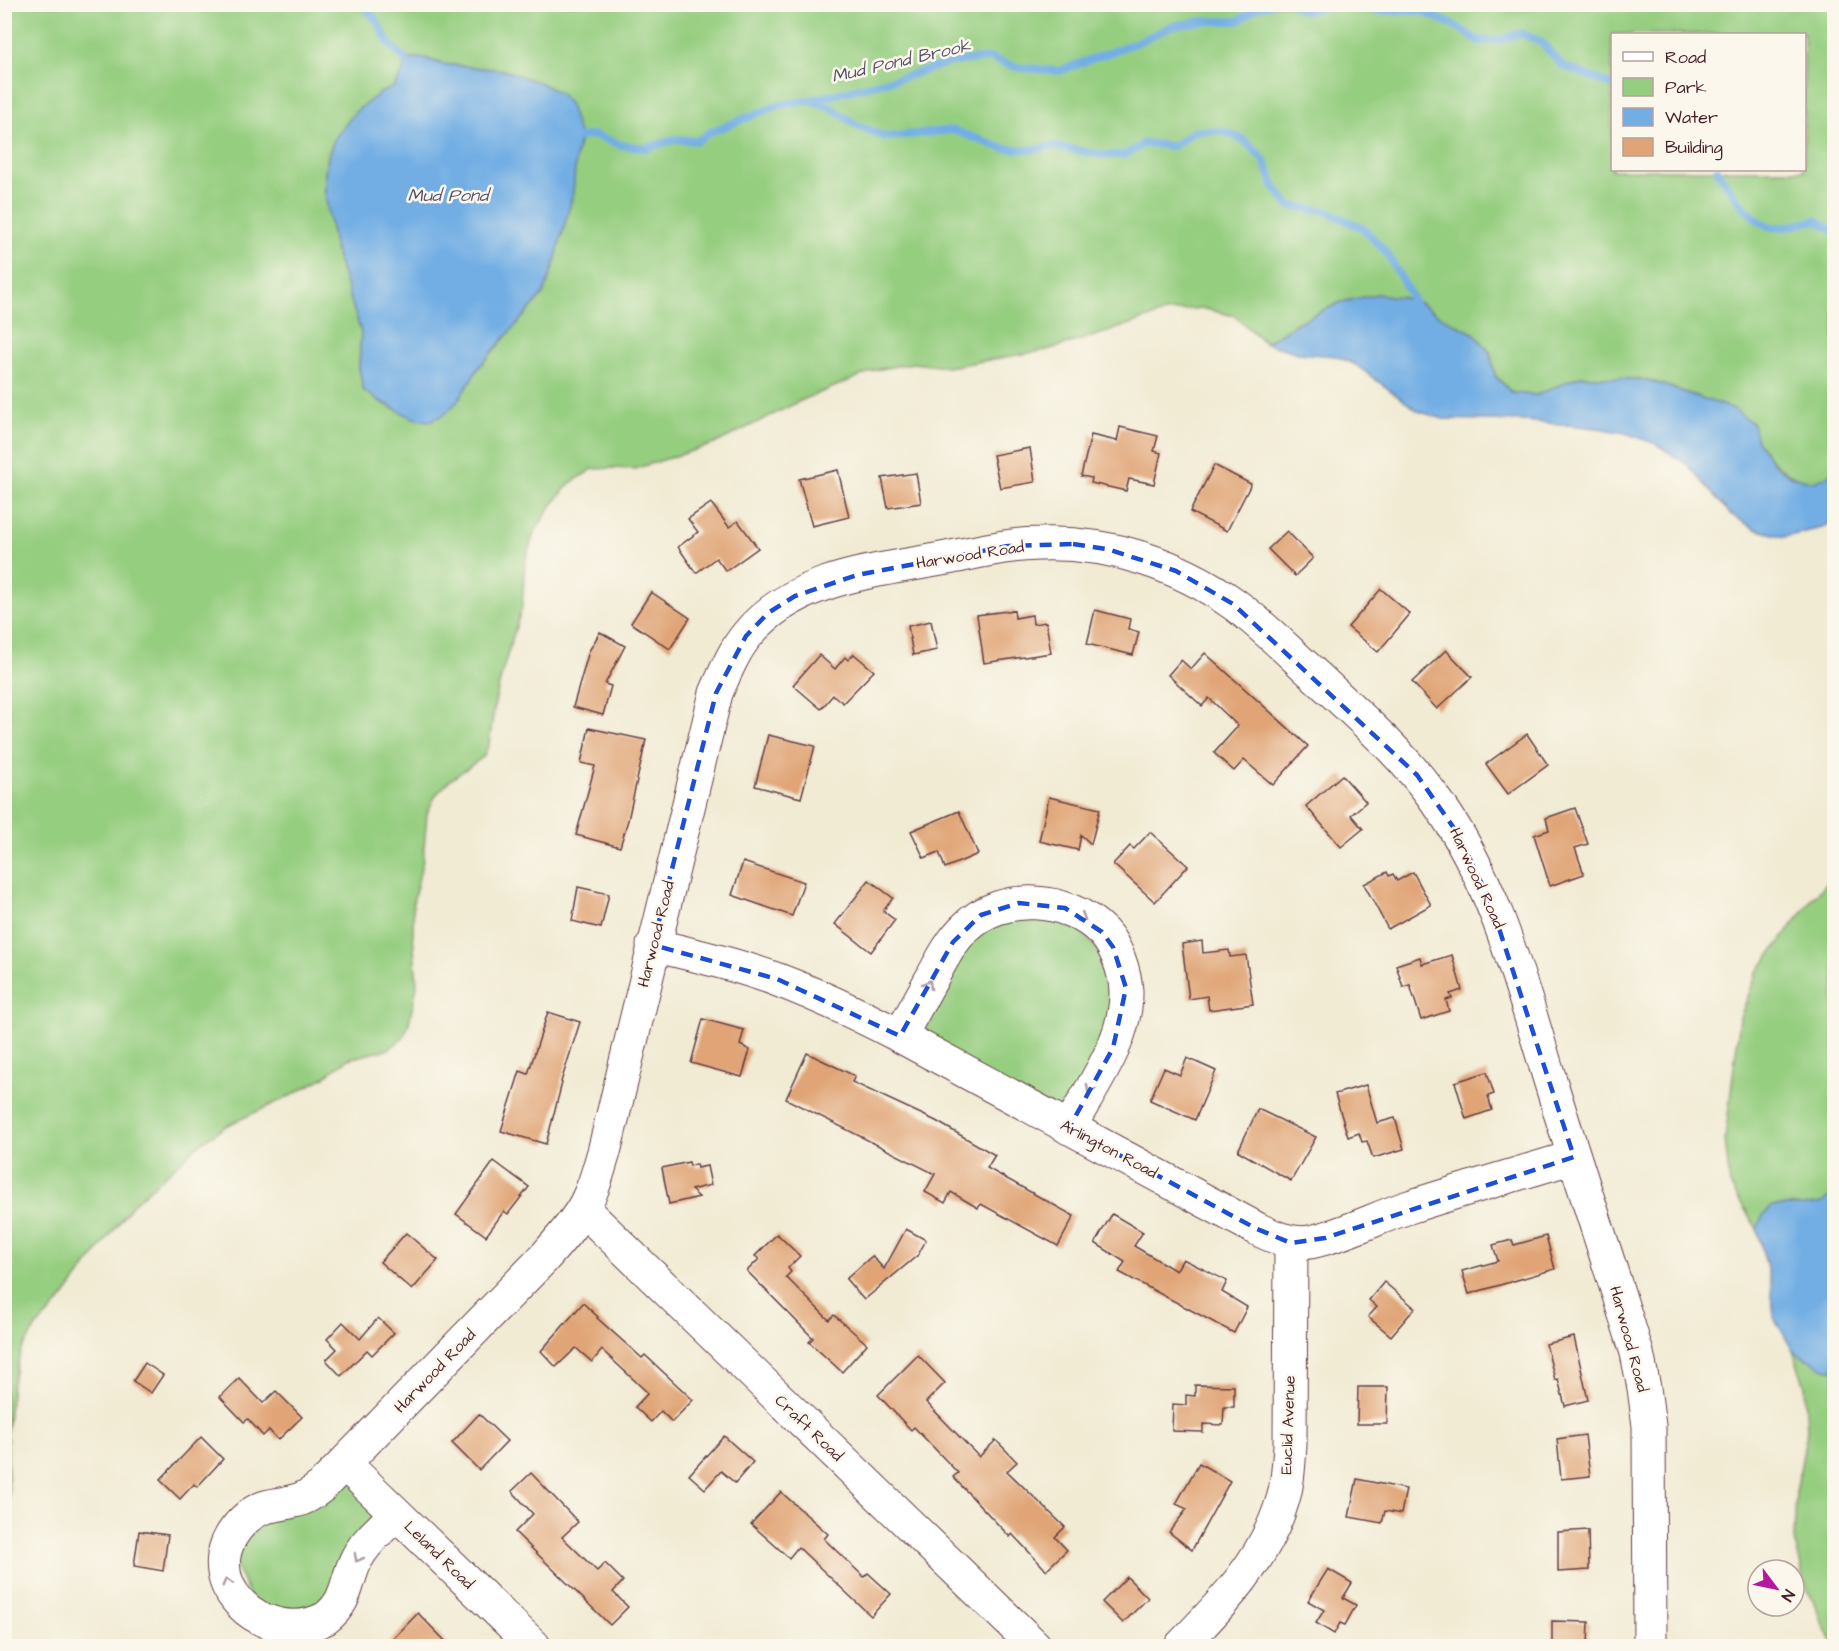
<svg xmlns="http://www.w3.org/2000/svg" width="1839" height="1651" font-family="'Architects Daughter',sans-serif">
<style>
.green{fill:#96ce80;stroke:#707656;stroke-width:1.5;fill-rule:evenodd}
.water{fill:#72aee4;stroke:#5e6688;stroke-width:1.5}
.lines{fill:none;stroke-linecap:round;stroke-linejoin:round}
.stream{stroke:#72aee4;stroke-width:8}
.building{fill:#e0a476}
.minor-casing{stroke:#633e44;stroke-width:35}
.minor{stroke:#fff;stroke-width:33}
.oneway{stroke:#ae9aa0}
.marked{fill:none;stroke:#1d4ed8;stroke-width:4.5;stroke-dasharray:12 8;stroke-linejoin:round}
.labels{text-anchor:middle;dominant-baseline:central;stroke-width:5;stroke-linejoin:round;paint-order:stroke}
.street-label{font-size:16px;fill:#4a1f2b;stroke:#fbf7ec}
.water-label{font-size:18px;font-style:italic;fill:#58516c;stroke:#fbf7ec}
</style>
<rect width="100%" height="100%" fill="#fbf7ec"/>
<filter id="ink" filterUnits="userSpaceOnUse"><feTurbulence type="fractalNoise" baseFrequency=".0167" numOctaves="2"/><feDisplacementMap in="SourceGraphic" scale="12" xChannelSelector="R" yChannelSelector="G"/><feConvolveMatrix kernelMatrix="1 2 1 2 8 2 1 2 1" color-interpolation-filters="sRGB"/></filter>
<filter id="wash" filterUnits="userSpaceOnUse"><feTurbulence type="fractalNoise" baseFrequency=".008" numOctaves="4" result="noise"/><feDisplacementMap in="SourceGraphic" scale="24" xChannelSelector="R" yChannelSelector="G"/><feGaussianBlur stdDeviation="1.35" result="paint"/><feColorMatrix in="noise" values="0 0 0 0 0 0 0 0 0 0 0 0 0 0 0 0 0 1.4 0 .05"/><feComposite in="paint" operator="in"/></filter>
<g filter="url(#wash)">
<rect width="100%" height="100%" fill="#f1ebd4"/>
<g class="green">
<path d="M5,5H1834V469C1814,501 1771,465 1758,443C1755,437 1754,430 1753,424L1710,401L1649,380L1580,376L1537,395L1512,393L1495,375L1490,352L1475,334L1445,319L1341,302L1297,323L1265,343L1235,316L1201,308L1166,312L1104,333L1047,350L948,367L913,363L875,370L800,401L714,444L634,469L614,468L593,469L570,483L551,506L534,533L525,561L522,607L503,669L495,702L489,744L483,757L449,781L436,795L427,813L423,860L413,902V935L417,985L409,1023L403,1038L389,1049L348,1059L323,1078L290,1096L226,1126L202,1142L134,1203L60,1302L36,1327L21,1351L12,1384L7,1431L9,1494L5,1531ZM1612,34H1804V170H1612ZM425,58L442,64L464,67L580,137L544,293L479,367L457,402L394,409L376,399L363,389L359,367L361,332L335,250L325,194V172L329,153L335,138L380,93L394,87L403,72L405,59Z"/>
<path d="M1834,876V1091C1832,1125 1834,1159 1834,1193L1823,1203L1802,1206H1772L1762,1217L1757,1229L1730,1185L1725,1140L1740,1018L1757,972L1813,898Z"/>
<path d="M1065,908L1126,988L1069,1128L900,1036L966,927Z"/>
<path d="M1793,1351L1818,1365L1834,1371V1646L1806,1586L1794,1540L1796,1492L1807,1432L1805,1386Z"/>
<path d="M345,1464L396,1514L309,1627L263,1626L227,1546Z"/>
</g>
<g class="water">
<path d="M425,58L442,64L503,70L541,83L561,94L570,105L580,137L576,155L573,194L554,265L544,293L479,367L457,402L444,415L429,421L413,418L376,399L363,390L359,367L361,332L335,250L325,194V172L329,153L335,138L355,112L380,93L394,87L403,72L405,59Z"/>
<path d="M1377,294L1413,299L1445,319L1475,334L1490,353L1495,376L1512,393L1537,395L1580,376L1648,380L1734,409L1753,424L1757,441L1774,464L1791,476L1814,482L1831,475L1834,469V521L1822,528L1784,537L1755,529L1730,514L1688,465L1656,444L1626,433L1597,428L1526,421L1443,419L1418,411L1356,365L1336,356L1298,353L1265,343L1297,323L1341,302Z"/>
<path d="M1834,1193V1371L1818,1365L1793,1351L1774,1317L1771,1284L1757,1229L1762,1217L1772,1206H1802L1823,1203Z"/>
</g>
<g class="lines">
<g class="stream">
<path d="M363,4L377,21L389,44L405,59"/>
<path d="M1292,4L1305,11L1340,4"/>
<path d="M1354,4L1377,11H1421L1454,25L1479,41L1499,40L1521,33L1540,41L1563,66L1612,85"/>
<path d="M811,100L908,76L950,62L990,58L1015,67L1059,71L1140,41L1172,26L1203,21H1238L1258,7L1272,4"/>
<path d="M580,137L594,135L621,145L646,148L677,139L697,141L710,132L779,105L810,100L830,107L858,126L886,137L953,130L1002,148L1030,150L1052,146L1103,155H1125L1145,143L1173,146L1195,131H1223L1244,140L1264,160L1274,186L1289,206L1326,211L1363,228L1387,253L1413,299L1415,307"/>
<path d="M1717,170C1727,186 1752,224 1773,227C1784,229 1804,223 1816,220L1834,231"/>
</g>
</g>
<g id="blocks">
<g class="building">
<path d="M1120,427L1158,436L1154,451L1161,453L1154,484L1129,479L1126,491L1091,483L1092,478L1081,476L1091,435L1117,441Z"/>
<path d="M1030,448L1035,482L1000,488L993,455Z"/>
<path d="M1214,465L1251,484L1227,531L1190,512Z"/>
<path d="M838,470L849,517L812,526L799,479Z"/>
<path d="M916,473L921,503L888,508L882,478Z"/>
<path d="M711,503L729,527L738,521L758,548L726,571L716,558L696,573L678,547L698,532L688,519Z"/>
<path d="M1287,531L1313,558L1295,576L1268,549Z"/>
<path d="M1381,589L1410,614L1378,652L1348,627Z"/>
<path d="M651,592L690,618L670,649L631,623Z"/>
<path d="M1014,610L1015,618L1032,615L1033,624L1046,622L1051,653L984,663L977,615Z"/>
<path d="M1095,610L1130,619L1128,629L1139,632L1133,655L1087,644Z"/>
<path d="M931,621L937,650L913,655L908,626Z"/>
<path d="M600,632L625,646L605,684L611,686L603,715L573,707L589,651Z"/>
<path d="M1446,650L1472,677L1437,709L1412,682Z"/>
<path d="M1205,653L1308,746L1273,785L1244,760L1234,771L1214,753L1238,726L1209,698L1202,706L1168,675L1181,660L1191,669Z"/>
<path d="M854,654L874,671L843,703L833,695L821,709L793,685L819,655L835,669L845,657L848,660Z"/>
<path d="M589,728L646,740L628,820L620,847L576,835L595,766L581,763Z"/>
<path d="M1527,734L1548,765L1508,794L1486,764Z"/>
<path d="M768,735L815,746L801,798L755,786Z"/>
<path d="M1342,775L1366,802L1351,815L1363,829L1341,847L1306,806Z"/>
<path d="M1049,797L1100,809L1091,844L1081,835L1078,850L1039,841Z"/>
<path d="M1575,808L1588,844L1575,848L1584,874L1550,886L1534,835L1549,830L1546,818Z"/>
<path d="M959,811L978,854L945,868L939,852L924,858L911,831Z"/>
<path d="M1150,832L1188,866L1155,902L1113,864L1130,846L1134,849Z"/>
<path d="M743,862L804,882L792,916L732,895Z"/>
<path d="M1387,872L1389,876L1393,874L1397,881L1413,872L1431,905L1388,929L1364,884Z"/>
<path d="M869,880L893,898L883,911L895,920L871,952L835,924Z"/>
<path d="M578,887L609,894L601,928L572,921Z"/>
<path d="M1202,941L1203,953L1229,950L1230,957L1246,955L1253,1004L1209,1010L1207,996L1189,999L1182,944Z"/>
<path d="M1452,955L1462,990L1450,994L1452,998L1446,1000L1449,1011L1421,1020L1410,985L1403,987L1396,965L1420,957L1422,964Z"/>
<path d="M548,1012L580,1022L561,1082L562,1083L546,1144L501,1131L520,1071L528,1074Z"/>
<path d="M703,1019L744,1030L740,1045L750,1050L742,1077L691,1063Z"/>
<path d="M807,1053L855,1076L852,1082L936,1121L995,1155L987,1168L1074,1216L1058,1246L981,1204L978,1208L951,1192L945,1203L925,1192L935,1174L786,1099Z"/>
<path d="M1187,1058L1216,1071L1195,1120L1150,1100L1164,1068L1180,1075Z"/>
<path d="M1487,1072L1494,1094L1488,1096L1492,1110L1466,1119L1455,1082Z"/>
<path d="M1366,1085L1377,1123L1395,1118L1404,1149L1373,1158L1367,1141L1362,1142L1359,1133L1348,1137L1335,1094Z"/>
<path d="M1258,1109L1316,1137L1291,1181L1238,1151Z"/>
<path d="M494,1161L529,1187L508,1214L504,1211L486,1236L456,1214Z"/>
<path d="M689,1162L690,1166L696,1164L697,1168L707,1166L711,1185L691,1190L699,1197L669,1204L662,1168Z"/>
<path d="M1112,1214L1143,1232L1134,1246L1176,1271L1183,1259L1227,1281L1222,1292L1247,1307L1234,1333L1119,1272L1125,1262L1095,1243Z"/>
<path d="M906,1229L926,1240L918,1255L864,1300L846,1279L872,1256L884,1269Z"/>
<path d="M406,1233L438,1260L412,1290L380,1262Z"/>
<path d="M777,1234L800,1256L788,1268L791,1272L786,1277L829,1320L834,1315L867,1344L842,1372L809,1342L813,1338L747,1271L759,1259L755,1256Z"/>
<path d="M1546,1236L1555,1269L1469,1294L1462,1271L1498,1261L1493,1245L1512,1240L1514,1245Z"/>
<path d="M1384,1282L1415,1308L1391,1336L1368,1317L1377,1307L1369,1300Z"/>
<path d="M583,1303L598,1317L597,1318L642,1358L645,1355L693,1400L672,1422L661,1411L651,1422L635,1407L648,1393L602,1350L592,1362L576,1348L556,1367L541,1351Z"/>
<path d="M378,1318L394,1333L372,1355L367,1350L341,1376L326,1360L337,1349L327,1339L343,1322L360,1339Z"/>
<path d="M1574,1337L1588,1400L1565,1406L1558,1379L1555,1380L1546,1344Z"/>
<path d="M918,1355L945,1383L926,1402L979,1457L996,1440L1017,1462L1007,1471L1065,1527L1055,1537L1067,1550L1046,1570L1012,1534L1010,1537L953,1477L958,1473L914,1427L911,1430L878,1395Z"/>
<path d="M145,1363L163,1375L151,1393L133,1381Z"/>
<path d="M239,1378L263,1403L276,1391L302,1417L278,1440L269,1430L263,1436L248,1419L244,1422L220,1397Z"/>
<path d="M1195,1385L1234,1386V1407H1224L1223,1425L1203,1424V1432L1172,1431L1173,1404L1186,1405V1395L1195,1396Z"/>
<path d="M1358,1387H1388L1387,1424H1357Z"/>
<path d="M479,1414L507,1441L479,1470L452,1443Z"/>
<path d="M1585,1435L1590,1476L1561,1479L1557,1439Z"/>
<path d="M724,1436L753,1462L735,1483L721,1471L705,1489L689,1475Z"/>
<path d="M201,1437L223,1459L197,1487L194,1484L180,1499L160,1480Z"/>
<path d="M1199,1463L1230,1481L1192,1550L1169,1532L1187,1509L1176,1504Z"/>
<path d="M531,1473L578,1522L562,1537L597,1571L605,1563L623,1581L613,1592L628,1607L610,1625L515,1532L533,1514L512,1491Z"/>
<path d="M1357,1479L1406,1489L1401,1514L1385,1511L1382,1523L1349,1517Z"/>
<path d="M781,1492L828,1534L824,1539L864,1577L868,1573L891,1594L871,1616L798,1547L789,1558L751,1524Z"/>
<path d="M1588,1530L1589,1570L1558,1572V1532Z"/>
<path d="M139,1531L168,1535L163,1571L134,1566Z"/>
<path d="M1328,1569L1352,1583L1343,1598L1356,1605L1345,1625L1340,1623L1334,1634L1316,1623L1324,1610L1308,1601Z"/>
<path d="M1127,1577L1148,1598L1123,1623L1102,1602Z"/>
<path d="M418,1613L451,1647H385Z"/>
<path d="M1552,1621L1589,1622L1588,1644H1583V1647H1552Z"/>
</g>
</g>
</g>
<g filter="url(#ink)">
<use href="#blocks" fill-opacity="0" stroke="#633e44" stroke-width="1.5"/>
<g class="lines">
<g class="minor-casing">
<g id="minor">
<path d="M653,945C695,955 738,965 778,980C820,996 860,1015 900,1036L1257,1229C1274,1237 1291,1245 1310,1242C1341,1236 1376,1218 1406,1208C1461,1190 1518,1174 1574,1157"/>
<path d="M900,1036C911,1016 922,996 933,976C942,959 952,940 966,927C1002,892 1068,896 1103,932C1116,946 1125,971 1126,991C1127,1040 1092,1086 1069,1128"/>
<path d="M583,1209L1035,1646"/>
<path d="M345,1464L534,1646"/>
<path d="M396,1514C383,1527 366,1541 357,1558C345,1581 349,1600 326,1618C265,1651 185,1578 244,1520C262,1503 274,1507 294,1501C305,1499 313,1493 322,1486L543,1259C557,1243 571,1228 582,1210C593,1192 598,1172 604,1152L716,693C725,673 733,652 747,635C795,576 878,571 947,558C978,552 1010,544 1041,544C1110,542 1178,564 1234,604C1260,623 1282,645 1306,667C1352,710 1401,751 1438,803C1496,884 1521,986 1550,1080C1578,1171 1609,1262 1637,1353L1644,1388L1649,1426L1650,1646"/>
<path d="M1181,1646C1223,1603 1266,1559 1283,1499C1288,1482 1289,1463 1290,1444L1291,1243"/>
</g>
</g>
<use href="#minor" class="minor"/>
</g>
<defs><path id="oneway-chevron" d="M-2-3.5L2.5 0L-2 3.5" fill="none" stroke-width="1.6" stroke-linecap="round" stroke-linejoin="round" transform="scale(1.5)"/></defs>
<g class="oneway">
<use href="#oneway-chevron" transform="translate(1082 918) rotate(31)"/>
<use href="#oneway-chevron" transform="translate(928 984) rotate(-61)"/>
<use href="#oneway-chevron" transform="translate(1090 1089) rotate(119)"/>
<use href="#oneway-chevron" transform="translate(358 1558) rotate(118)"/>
<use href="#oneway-chevron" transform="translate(227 1582) rotate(-104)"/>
</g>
</g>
<path class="marked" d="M1073,544L1107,549L1176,571L1233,604L1417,775L1458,834L1490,901L1574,1157L1325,1238L1291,1243L1257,1229L1069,1128L1113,1048L1126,988L1113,947L1102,932L1065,908L1019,903L981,915L953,942L900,1036L777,979L653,945L716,693L746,636L768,613L795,596L857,575L1008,546Z"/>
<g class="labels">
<g class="street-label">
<text transform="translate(970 555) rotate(-9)">Harwood Road</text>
<text transform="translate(1477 878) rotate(65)">Harwood Road</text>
<text transform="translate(656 934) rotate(-76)">Harwood Road</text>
<text transform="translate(1109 1149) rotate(28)">Arlington Road</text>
<text transform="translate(1629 1339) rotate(75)">Harwood Road</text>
<text transform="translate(435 1371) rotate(-46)">Harwood Road</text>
<text transform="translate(1288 1425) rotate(-88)">Euclid Avenue</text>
<text transform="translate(809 1428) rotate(44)">Craft Road</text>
<text transform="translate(439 1555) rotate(44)">Leland Road</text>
</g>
<g class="water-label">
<text transform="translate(901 61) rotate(-13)">Mud Pond Brook</text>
<text x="448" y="195">Mud Pond</text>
</g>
</g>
<rect width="1839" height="1651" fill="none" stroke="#fbf7ec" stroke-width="24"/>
<rect x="1611" y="33" width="195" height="138" fill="#fbf7ec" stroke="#b4a19f" stroke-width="1.5"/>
<rect x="1623" y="52" width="30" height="9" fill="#ffffff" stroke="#b4a19f" stroke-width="1.5"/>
<text x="1665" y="63" font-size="18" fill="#4a1f2b">Road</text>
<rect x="1623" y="78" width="30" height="18" fill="#96ce80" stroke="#b4a19f" stroke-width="1.5"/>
<text x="1665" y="93" font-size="18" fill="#4a1f2b">Park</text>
<rect x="1623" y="108" width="30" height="18" fill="#72aee4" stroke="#b4a19f" stroke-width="1.5"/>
<text x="1665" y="123" font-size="18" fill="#4a1f2b">Water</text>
<rect x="1623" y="138" width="30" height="18" fill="#e0a476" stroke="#b4a19f" stroke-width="1.5"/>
<text x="1665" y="153" font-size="18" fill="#4a1f2b">Building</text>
<g transform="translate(1776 1588) rotate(122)"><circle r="28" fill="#fbf7ec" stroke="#b4a19f" stroke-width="1.5"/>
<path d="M0-4.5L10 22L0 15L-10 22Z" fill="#b5179e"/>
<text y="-9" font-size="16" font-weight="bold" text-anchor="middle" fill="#4a1f2b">N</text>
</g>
</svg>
